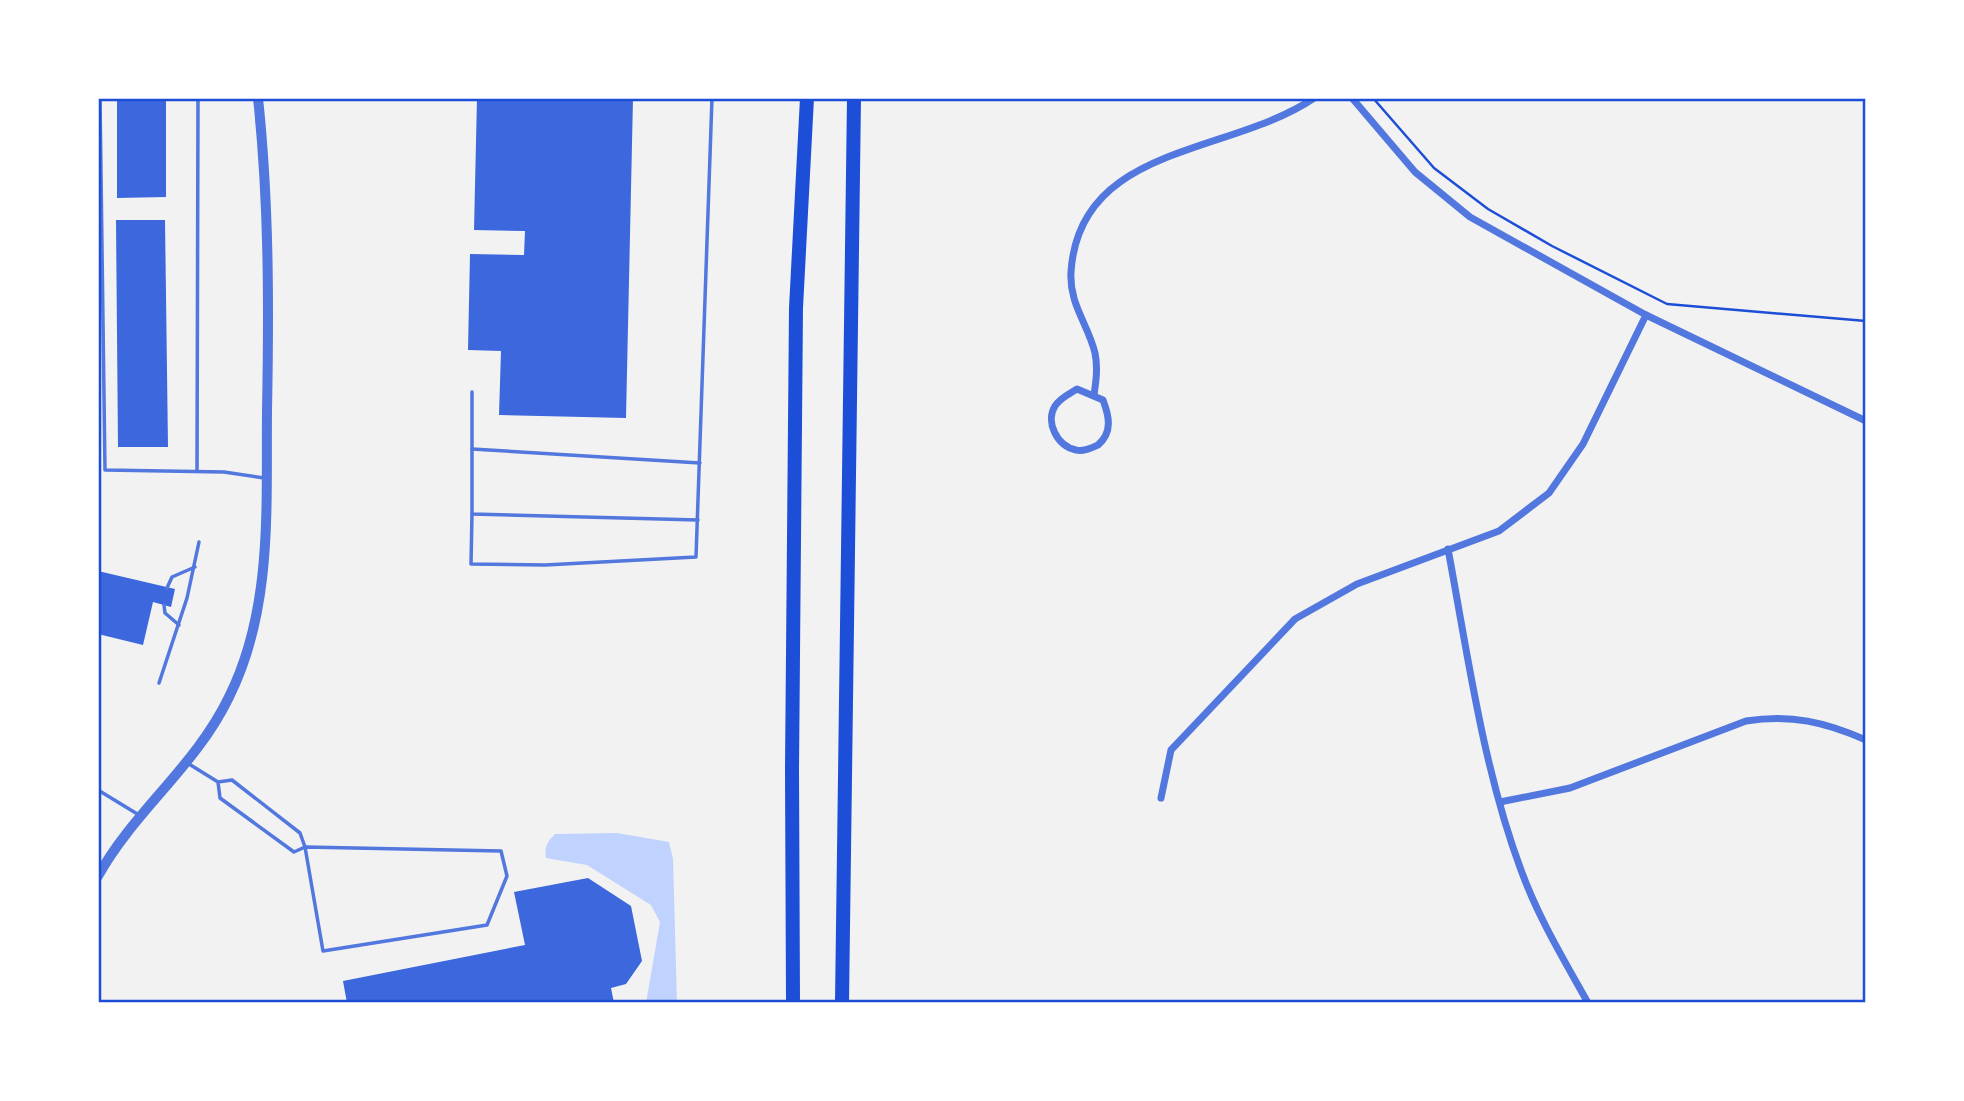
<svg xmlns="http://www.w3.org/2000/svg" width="1964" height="1101" font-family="'Exo 2',sans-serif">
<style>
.water{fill:#bfd3fe}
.building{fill:#3d67dc}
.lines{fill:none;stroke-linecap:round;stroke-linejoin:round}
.path{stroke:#1d4ed8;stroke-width:2.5}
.service{stroke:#5277de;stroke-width:3.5}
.minor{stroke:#5277de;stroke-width:7}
.tertiary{stroke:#5277de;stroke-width:10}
.motorway{stroke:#1d4ed8;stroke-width:14}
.neatline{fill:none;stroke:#1d4ed8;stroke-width:2.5}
</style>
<rect width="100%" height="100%" fill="#f2f2f2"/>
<path class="water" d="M617,833L669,842L673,859L677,1003H646L660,922L651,905L587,865L546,858C544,847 547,842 555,834Z"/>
<g class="building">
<path d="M117,98H166V197L117,198Z"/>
<path d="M477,98H633L626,418L499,415L501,351L468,350L470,254L524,255L525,231L474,230Z"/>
<path d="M116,220H165L168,447H118Z"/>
<path d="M98,571L175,589L171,607L153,602L143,645L98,634Z"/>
<path d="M588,878L631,906L642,961L626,984L611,988L614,1003H347L343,981L525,945L514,892Z"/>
</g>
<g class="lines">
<path class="path" d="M1373,98L1434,168L1488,209L1552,246L1667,304L1866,321"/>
<g class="service">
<path d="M100,98L105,470L224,472L264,478"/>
<path d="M472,392V514L698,520"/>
<path d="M472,449L700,463"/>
<path d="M197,471L198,98"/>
<path d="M472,514L471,564L545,565L696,557L712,98"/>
<path d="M167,588L172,577L195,567"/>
<path d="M164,605L165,613L179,625"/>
<path d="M159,683L187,598L199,542"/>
<path d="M189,764L218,782L232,780L300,833L305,847L294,852L220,798L218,782"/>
<path d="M98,790L139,815"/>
<path d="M305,847L501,851L507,876L487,925L323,951Z"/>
</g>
<g class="minor">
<path d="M1352,98L1415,172L1470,217L1646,315L1866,421"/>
<path d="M1077,389L1103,400C1109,416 1113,432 1098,445C1091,448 1083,452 1076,450C1057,446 1045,422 1055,406C1060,398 1069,394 1077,389Z"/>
<path d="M1094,395C1096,381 1098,368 1095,353C1088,324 1069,304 1071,272C1079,144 1231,155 1314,98"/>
<path d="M1448,549C1468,656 1483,768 1521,870C1538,917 1564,960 1588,1003"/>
<path d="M1161,798L1171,750L1295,619L1357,584L1499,531L1549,493L1583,444L1646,315"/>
<path d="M1500,802L1570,788L1746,721C1791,714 1825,722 1866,740"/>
</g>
<path class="tertiary" d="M98,876C134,811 196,766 229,697C273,609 266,507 267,411C269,306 269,202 258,98"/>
<g class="motorway">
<path d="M793,1003L792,769L796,308L807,98"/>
<path d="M842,1003L854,98"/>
</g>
</g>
<rect width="1964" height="1101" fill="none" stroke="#ffffff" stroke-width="200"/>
<rect x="100" y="100" width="1764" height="901" class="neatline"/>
</svg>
